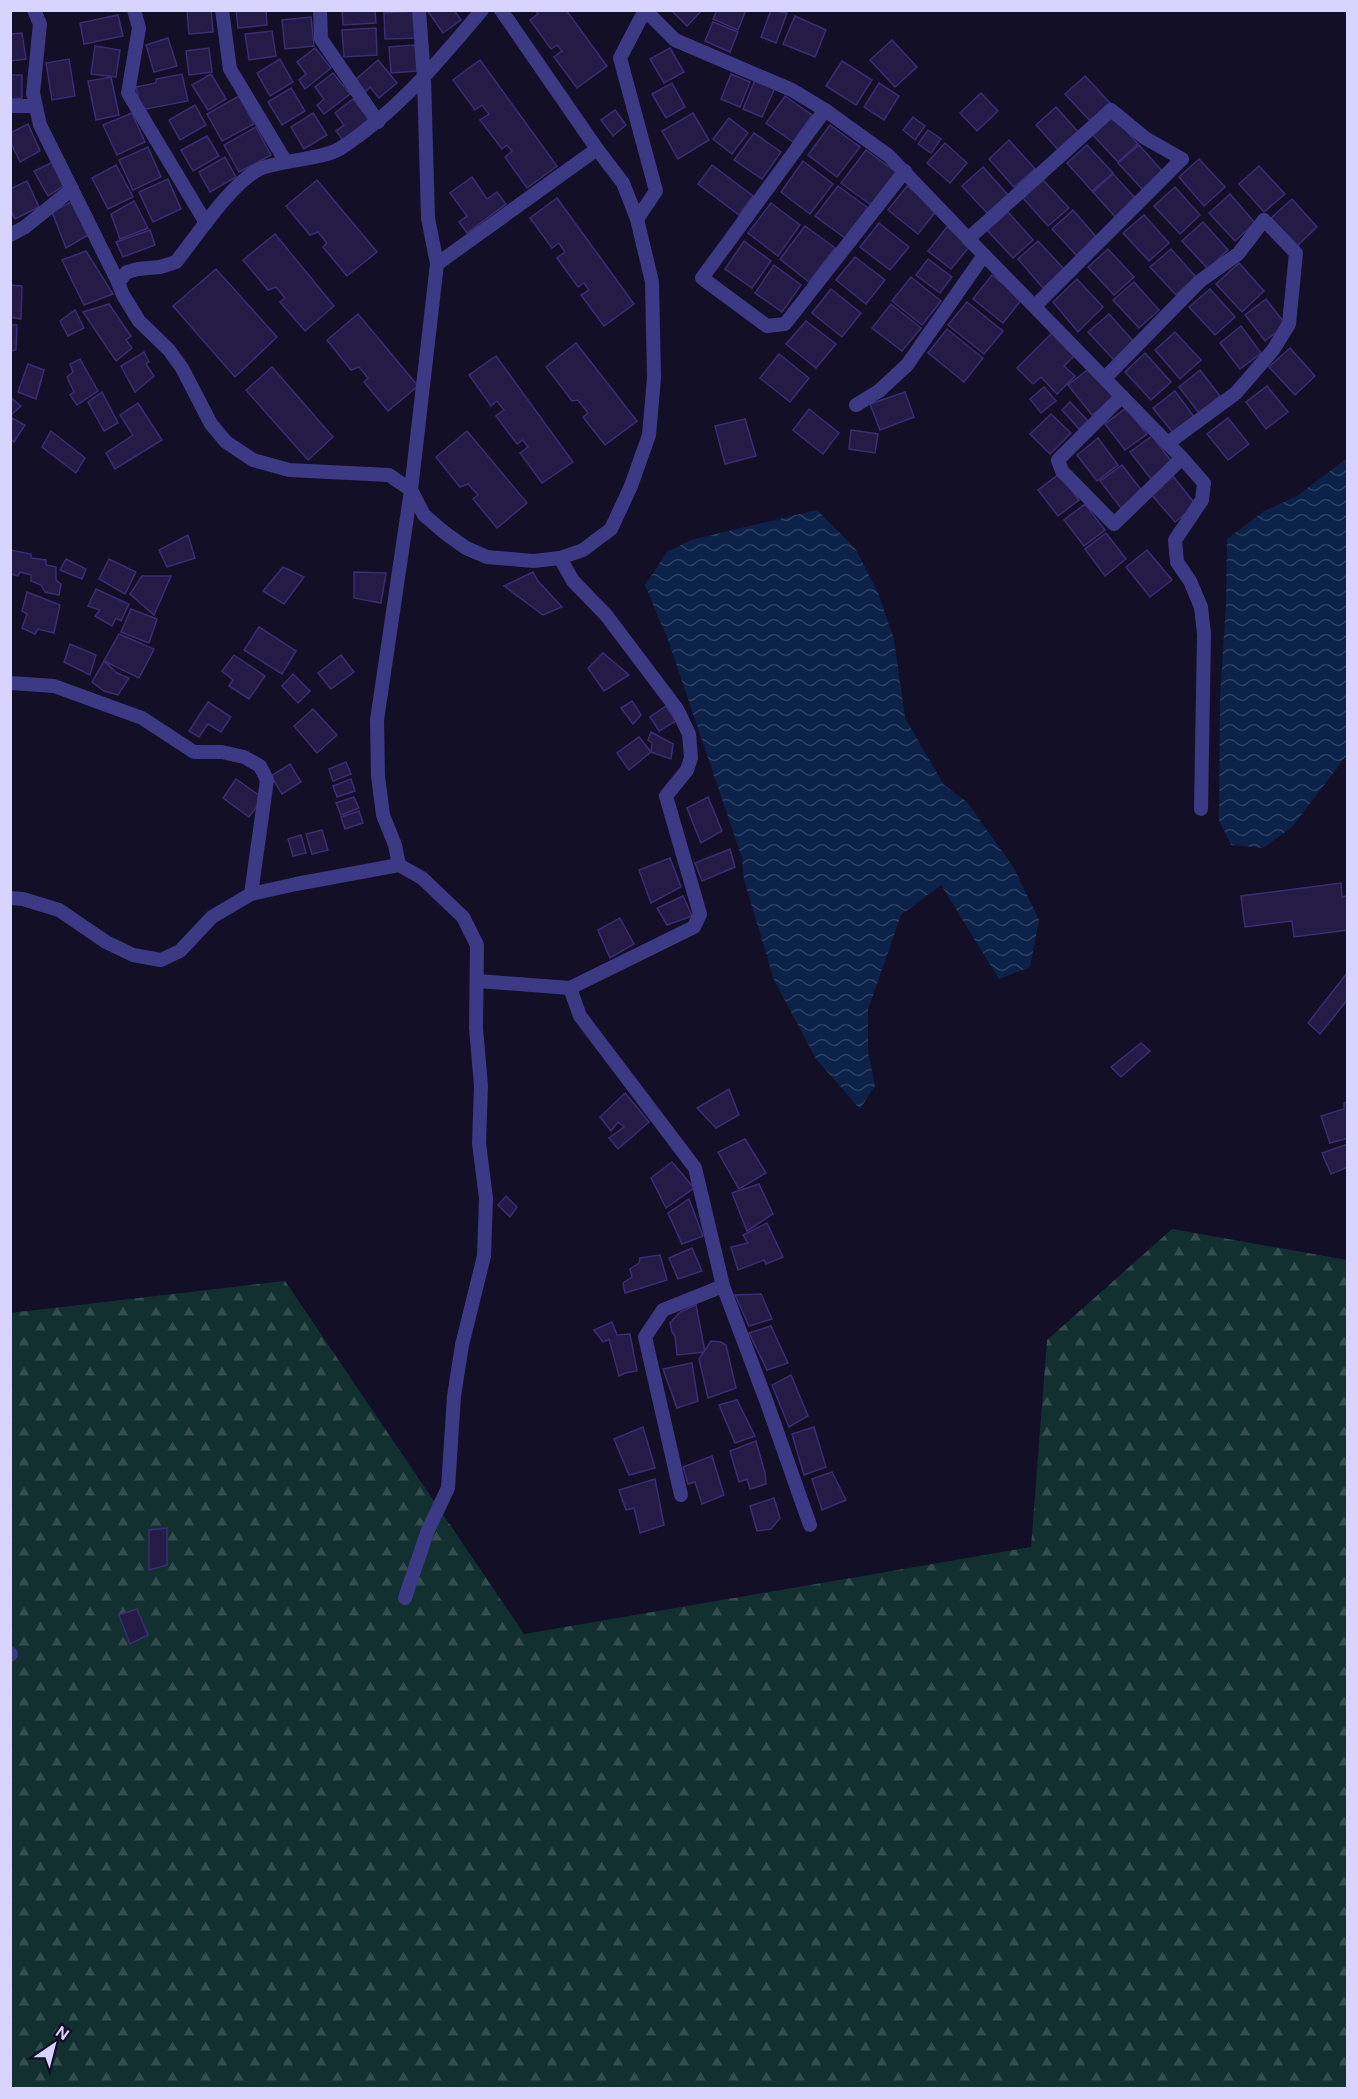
<svg xmlns="http://www.w3.org/2000/svg" width="1358" height="2099" font-family="'DM Sans',sans-serif">
<style>
.forest{fill:url(#forest-firs)}
.water{fill:url(#water-waves)}
.building{fill:#241b47;stroke:#3b2d73;stroke-width:1.5}
.lines{fill:none;stroke-linecap:round;stroke-linejoin:round}
.street{stroke:#3d3a85;stroke-width:14}
</style>
<defs>
<pattern id="forest-firs" width="22" height="20" patternUnits="userSpaceOnUse" patternTransform="scale(1.5)"><rect width="22" height="20" fill="#12302f"/><path d="M5 1l3.5 6h-7zM16 11l3.5 6h-7z" fill="#344d4e"/></pattern>
<pattern id="water-waves" width="16" height="10" patternUnits="userSpaceOnUse" patternTransform="scale(1.5)"><rect width="16" height="10" fill="#0c2248"/><path d="M0 5q4-4 8 0t8 0" fill="none" stroke="#2f4163"/></pattern>
</defs>
<rect width="100%" height="100%" fill="#130f26"/>
<path class="forest" d="M1172,1229L1347,1260V2088H11L10,1313L285,1281L524,1634L1031,1547L1047,1340Z"/>
<g class="water">
<path d="M1347,458V755L1292,827L1263,848L1231,845L1219,820L1220,697L1226,605L1227,539L1264,511L1297,496Z"/>
<path d="M817,510L855,548L878,593L894,639L905,718L944,785L967,802L1014,868L1039,920L1030,967L999,979L941,885L901,915L868,1010V1051L875,1086L860,1109L816,1059L774,980L744,880L742,858L668,640L645,585L667,552L691,540Z"/>
</g>
<g class="building">
<path d="M187,10H211L213,32L189,34Z"/>
<path d="M236,10H266L267,25L238,28Z"/>
<path d="M342,10H375L376,23L343,25Z"/>
<path d="M427,10H454L461,20L443,33Z"/>
<path d="M535,10H566L607,66L577,88L554,57L562,51L557,45L551,49L530,20L538,14Z"/>
<path d="M671,10H702L687,26Z"/>
<path d="M717,10H746L738,30L713,19Z"/>
<path d="M771,10L787,13L776,43L761,37Z"/>
<path d="M417,11L419,38L385,39L384,13Z"/>
<path d="M118,15L123,36L84,44L80,23Z"/>
<path d="M795,16L826,30L815,57L783,44Z"/>
<path d="M311,17L314,46L285,49L282,20Z"/>
<path d="M713,22L738,32L730,52L705,41Z"/>
<path d="M376,28L377,55L344,57L342,30Z"/>
<path d="M272,31L276,56L249,60L245,34Z"/>
<path d="M22,33L26,59L10,61V34Z"/>
<path d="M168,38L177,66L154,72L146,45Z"/>
<path d="M892,40L917,67L895,87L870,60Z"/>
<path d="M415,45L417,71L391,73L389,47Z"/>
<path d="M95,46L120,50L116,77L91,74Z"/>
<path d="M209,48L212,72L189,75L186,51Z"/>
<path d="M315,48L331,68L305,89L299,80L306,74L297,62Z"/>
<path d="M670,48L684,72L664,83L650,59Z"/>
<path d="M69,59L75,96L52,100L46,63Z"/>
<path d="M280,59L293,82L270,96L257,73Z"/>
<path d="M378,60L397,83L379,98L370,87L365,92L355,80Z"/>
<path d="M480,60L557,166L527,188L505,157L512,151L507,145L502,149L480,120L489,114L482,105L475,110L453,80Z"/>
<path d="M842,61L872,80L856,105L826,86Z"/>
<path d="M333,73L350,94L324,114L317,105L324,99L315,87Z"/>
<path d="M182,74L188,101L141,110L136,87L156,83V79Z"/>
<path d="M211,74L226,99L208,110L192,85Z"/>
<path d="M731,74L750,82L740,107L721,99Z"/>
<path d="M10,75H22V98L10,99Z"/>
<path d="M1085,76L1111,104L1091,122L1065,94Z"/>
<path d="M111,77L119,115L96,120L88,81Z"/>
<path d="M755,80L775,88L762,117L743,109Z"/>
<path d="M672,83L685,107L666,118L652,94Z"/>
<path d="M879,83L899,96L884,120L864,107Z"/>
<path d="M291,88L305,111L282,125L268,102Z"/>
<path d="M981,93L998,111L977,131L960,113Z"/>
<path d="M239,96L254,124L222,141L207,114Z"/>
<path d="M785,96L812,115L793,142L766,123Z"/>
<path d="M353,99L369,119L343,140L336,131L344,125L335,113Z"/>
<path d="M195,105L206,125L180,140L169,120Z"/>
<path d="M1056,107L1081,135L1061,153L1036,125Z"/>
<path d="M615,110L626,125L613,136L601,120Z"/>
<path d="M132,113L145,142L117,155L103,125Z"/>
<path d="M313,113L327,135L304,149L291,127Z"/>
<path d="M693,113L709,140L678,159L662,131Z"/>
<path d="M1113,116L1138,144L1118,162L1092,134Z"/>
<path d="M913,117L925,126L915,140L903,130Z"/>
<path d="M729,118L748,133L732,154L713,139Z"/>
<path d="M28,124L40,151L20,162L10,141V133Z"/>
<path d="M830,125L860,147L837,177L808,155Z"/>
<path d="M256,127L271,155L239,172L224,145Z"/>
<path d="M928,130L941,139L931,153L918,144Z"/>
<path d="M754,133L781,152L762,179L734,160Z"/>
<path d="M207,136L219,156L193,171L181,150Z"/>
<path d="M1009,140L1035,169L1014,187L989,159Z"/>
<path d="M945,143L967,163L950,183L927,163Z"/>
<path d="M1087,145L1113,173L1092,191L1067,163Z"/>
<path d="M1139,145L1164,173L1144,191L1118,163Z"/>
<path d="M148,147L161,177L133,190L119,160Z"/>
<path d="M866,150L896,172L871,205L841,183Z"/>
<path d="M225,157L236,177L210,192L199,172Z"/>
<path d="M1199,159L1225,187L1204,206L1179,177Z"/>
<path d="M803,161L833,184L810,214L781,192Z"/>
<path d="M53,162L65,185L48,196L34,171Z"/>
<path d="M116,165L133,197L108,209L92,178Z"/>
<path d="M712,165L753,196L739,215L698,184Z"/>
<path d="M1259,166L1285,194L1264,212L1239,184Z"/>
<path d="M983,167L1008,195L988,214L962,186Z"/>
<path d="M1113,174L1139,202L1118,220L1093,192Z"/>
<path d="M472,177L487,199L497,192L506,204L467,233L459,222L467,216L450,193Z"/>
<path d="M168,179L181,209L153,222L139,192Z"/>
<path d="M317,180L377,252L347,276L323,247L327,243L318,232L310,235L286,206Z"/>
<path d="M1043,180L1069,208L1048,226L1023,198Z"/>
<path d="M27,181L39,207L15,219L10,209V189Z"/>
<path d="M838,186L868,208L845,238L815,216Z"/>
<path d="M907,186L937,210L918,234L888,210Z"/>
<path d="M1175,187L1200,215L1180,234L1154,206Z"/>
<path d="M1230,194L1255,223L1235,241L1209,213Z"/>
<path d="M557,198L634,304L604,326L581,295L589,290L584,283L578,287L557,258L565,252L559,243L552,248L530,218Z"/>
<path d="M1292,199L1317,227L1297,246L1271,218Z"/>
<path d="M134,201L148,228L120,239L111,214Z"/>
<path d="M71,202L88,235L66,248L52,212Z"/>
<path d="M771,203L800,225L778,256L748,233Z"/>
<path d="M1073,210L1098,239L1078,257L1052,229Z"/>
<path d="M1008,212L1033,240L1013,258L987,230Z"/>
<path d="M1144,215L1169,243L1149,261L1123,233Z"/>
<path d="M1203,222L1228,250L1208,269L1182,241Z"/>
<path d="M879,223L909,247L890,270L860,247Z"/>
<path d="M805,226L835,248L809,282L780,259Z"/>
<path d="M947,227L970,246L951,269L928,251Z"/>
<path d="M150,230L155,245L123,257L116,242Z"/>
<path d="M275,234L334,306L305,331L280,302L285,298L276,287L268,290L243,260Z"/>
<path d="M744,241L771,261L752,288L725,269Z"/>
<path d="M1038,241L1064,269L1043,288L1018,259Z"/>
<path d="M1108,249L1134,277L1114,295L1088,267Z"/>
<path d="M1171,249L1196,277L1176,295L1150,267Z"/>
<path d="M86,251L113,294L84,305L62,260Z"/>
<path d="M855,257L885,280L866,304L836,280Z"/>
<path d="M928,259L952,277L940,293L916,275Z"/>
<path d="M1239,263L1264,291L1242,312L1216,284Z"/>
<path d="M774,265L801,285L782,312L755,293Z"/>
<path d="M216,269L277,337L235,377L173,306Z"/>
<path d="M992,275L1022,299L1003,323L973,299Z"/>
<path d="M911,277L941,301L922,325L892,301Z"/>
<path d="M1077,279L1103,307L1078,332L1053,302Z"/>
<path d="M1134,282L1159,310L1139,328L1113,300Z"/>
<path d="M10,285L22,286L21,319L10,317Z"/>
<path d="M831,289L861,313L842,337L812,313Z"/>
<path d="M1210,289L1235,317L1215,335L1189,307Z"/>
<path d="M1266,299L1286,325L1265,341L1245,315Z"/>
<path d="M967,302L1003,331L984,354L948,325Z"/>
<path d="M109,304L131,336L126,340L132,348L116,361L83,312Z"/>
<path d="M891,304L921,328L902,351L872,328Z"/>
<path d="M75,310L84,328L68,336L60,321Z"/>
<path d="M358,314L418,386L388,411L364,382L368,378L359,367L351,370L327,340Z"/>
<path d="M1109,314L1134,342L1114,360L1088,332Z"/>
<path d="M806,321L836,344L816,368L786,344Z"/>
<path d="M10,325H17L16,350L10,351Z"/>
<path d="M1241,326L1261,353L1240,369L1220,343Z"/>
<path d="M947,329L983,358L964,382L928,353Z"/>
<path d="M1053,332L1075,355L1064,366L1075,376L1057,394L1041,377L1033,384L1017,368Z"/>
<path d="M1175,332L1201,360L1180,379L1155,350Z"/>
<path d="M576,343L637,421L605,445L583,417L588,413L578,400L572,401L546,367Z"/>
<path d="M1290,348L1315,376L1295,395L1269,367Z"/>
<path d="M144,352L149,362L146,364L154,376L135,392L121,366Z"/>
<path d="M1145,353L1171,382L1151,400L1125,372Z"/>
<path d="M779,354L809,378L790,402L760,378Z"/>
<path d="M496,356L573,462L542,483L520,453L528,447L523,440L517,444L496,416L504,410L497,401L491,406L469,375Z"/>
<path d="M80,359L98,391L77,405L70,395L74,392L67,377L73,372L70,364Z"/>
<path d="M28,364L44,370L36,399L18,392Z"/>
<path d="M272,367L333,437L308,460L246,390Z"/>
<path d="M1090,368L1114,398L1092,415L1068,385Z"/>
<path d="M1200,370L1220,396L1199,413L1179,387Z"/>
<path d="M1267,386L1288,412L1266,429L1246,402Z"/>
<path d="M1044,387L1056,401L1041,413L1030,399Z"/>
<path d="M1175,391L1195,418L1174,434L1153,408Z"/>
<path d="M102,392L118,423L104,431L88,402Z"/>
<path d="M905,392L914,417L880,430L870,404Z"/>
<path d="M10,397L21,406L12,414H10Z"/>
<path d="M1070,402L1088,421L1079,429L1062,410Z"/>
<path d="M138,403L162,440L115,469L106,453L133,435L120,415Z"/>
<path d="M1126,408L1147,434L1125,450L1105,424Z"/>
<path d="M809,409L839,433L823,454L793,430Z"/>
<path d="M1051,414L1071,433L1050,454L1030,434Z"/>
<path d="M12,418L25,425L14,442L10,438Z"/>
<path d="M1228,418L1249,444L1228,460L1207,434Z"/>
<path d="M745,419L756,456L725,464L715,426Z"/>
<path d="M851,430L878,434L875,453L849,449Z"/>
<path d="M51,431L85,458L76,473L42,447Z"/>
<path d="M467,431L527,503L497,528L473,499L478,495L468,484L460,487L436,457Z"/>
<path d="M1152,436L1172,462L1151,479L1130,452Z"/>
<path d="M1098,438L1118,465L1097,481L1077,455Z"/>
<path d="M1122,465L1142,491L1121,508L1100,481Z"/>
<path d="M1059,474L1079,500L1058,516L1038,490Z"/>
<path d="M1172,475L1196,505L1175,522L1150,493Z"/>
<path d="M1085,504L1105,530L1084,546L1064,520Z"/>
<path d="M1106,533L1126,559L1105,576L1085,549Z"/>
<path d="M188,535L195,558L167,567L159,550Z"/>
<path d="M10,550L31,554V558L46,560V565L56,567V580L61,584L59,595L45,592L41,585L31,581V575L20,572L18,576L10,574Z"/>
<path d="M1147,550L1172,580L1150,597L1126,567Z"/>
<path d="M66,559L86,569L82,579L60,570Z"/>
<path d="M109,559L136,572L125,594L99,579Z"/>
<path d="M283,567L304,577L284,604L263,591Z"/>
<path d="M354,572L386,573L381,603L354,598Z"/>
<path d="M533,572L538,581L562,607L543,615L504,586Z"/>
<path d="M142,576H171L154,615L130,594Z"/>
<path d="M96,589L129,604L121,621L116,618L112,626L95,616L100,610L88,606Z"/>
<path d="M27,592L60,605L54,633L38,629L35,634L22,628L27,614L22,611Z"/>
<path d="M131,609L157,619L149,643L121,632Z"/>
<path d="M259,627L296,651L282,674L244,650Z"/>
<path d="M119,634L154,649L139,678L104,661Z"/>
<path d="M70,644L96,655L90,675L64,662Z"/>
<path d="M603,653L629,675L604,691L588,668Z"/>
<path d="M234,655L265,676L249,699L229,686L233,680L222,671Z"/>
<path d="M341,655L354,672L331,689L318,673Z"/>
<path d="M104,661L117,673L129,678L118,695L104,691L92,682Z"/>
<path d="M293,674L310,691L298,703L282,686Z"/>
<path d="M632,701L641,715L633,724L621,708Z"/>
<path d="M208,702L231,717L221,732L208,724L199,737L189,731Z"/>
<path d="M666,706L676,721L659,731L650,717Z"/>
<path d="M313,709L337,735L317,753L294,726Z"/>
<path d="M651,732L673,744L671,759L651,752L652,743L648,740Z"/>
<path d="M639,737L651,752L629,770L617,753Z"/>
<path d="M346,762L351,774L333,781L329,769Z"/>
<path d="M290,764L301,782L282,794L271,776Z"/>
<path d="M236,779L263,798L249,817L223,798Z"/>
<path d="M351,779L355,791L337,797L333,786Z"/>
<path d="M354,797L359,808L341,815L336,803Z"/>
<path d="M708,797L722,831L701,843L687,808Z"/>
<path d="M359,811L363,823L345,829L341,817Z"/>
<path d="M322,830L328,850L312,854L306,834Z"/>
<path d="M301,835L306,853L293,856L288,839Z"/>
<path d="M730,849L735,867L702,881L695,863Z"/>
<path d="M670,858L681,887L651,903L639,870Z"/>
<path d="M1341,883L1342,897L1348,896V930L1294,937L1292,921L1245,927L1241,896Z"/>
<path d="M683,896L692,916L667,925L657,908Z"/>
<path d="M620,918L634,944L610,958L598,930Z"/>
<path d="M1347,973L1348,999L1320,1034L1308,1023Z"/>
<path d="M1141,1043L1150,1051L1121,1077L1111,1067Z"/>
<path d="M729,1089L739,1115L716,1128L697,1108Z"/>
<path d="M625,1093L649,1122L618,1149L609,1138L624,1127L618,1122L611,1131L600,1117Z"/>
<path d="M1348,1102V1138L1330,1143L1321,1116L1344,1109V1103Z"/>
<path d="M745,1139L766,1173L739,1189L718,1152Z"/>
<path d="M1348,1144V1167L1331,1174L1322,1153Z"/>
<path d="M672,1162L694,1188L666,1208L651,1178Z"/>
<path d="M759,1184L773,1214L747,1231L732,1193Z"/>
<path d="M506,1196L517,1207L510,1217L498,1205Z"/>
<path d="M689,1199L703,1236L682,1244L668,1213Z"/>
<path d="M767,1223L783,1257L766,1264L764,1260L738,1270L731,1247L748,1243L743,1235Z"/>
<path d="M692,1248L702,1271L678,1279L669,1258Z"/>
<path d="M660,1255L667,1280L625,1293L623,1283L632,1277L630,1269L639,1263L640,1258Z"/>
<path d="M761,1294L772,1319L749,1326L735,1295Z"/>
<path d="M696,1305L705,1352L677,1355L675,1336L672,1332L670,1323L680,1312Z"/>
<path d="M612,1322L617,1335L630,1334L637,1371L625,1373L619,1376L609,1339L603,1342L594,1330Z"/>
<path d="M771,1326L788,1363L767,1370L749,1333Z"/>
<path d="M711,1341L721,1342L726,1345L736,1388L708,1398L699,1359Z"/>
<path d="M692,1363L698,1401L677,1408L663,1369Z"/>
<path d="M791,1375L808,1416L789,1427L772,1385Z"/>
<path d="M737,1400L755,1436L735,1443L719,1405Z"/>
<path d="M643,1427L655,1468L629,1475L614,1439Z"/>
<path d="M814,1427L826,1467L804,1475L792,1434Z"/>
<path d="M756,1441L765,1473L766,1484L750,1489L747,1479L739,1482L730,1451Z"/>
<path d="M712,1456L724,1495L702,1504L695,1482L688,1484L683,1467Z"/>
<path d="M832,1472L846,1500L822,1510L812,1479Z"/>
<path d="M655,1479L664,1525L640,1533L634,1508L626,1510L619,1490Z"/>
<path d="M774,1498L780,1518L771,1529L757,1531L750,1506Z"/>
<path d="M167,1528V1565L149,1570V1530Z"/>
<path d="M137,1609L148,1635L130,1644L119,1615Z"/>
</g>
<g class="lines">
<g class="street">
<path d="M34,10L40,24L33,93L40,125L118,282L123,295L139,321L169,350L182,368L211,424L226,442L253,460L289,470L389,475L411,490L424,515L445,533L466,548L487,557L533,561L560,558L583,550L611,529L631,486L649,435L654,378L652,282L637,219L623,183L597,149L501,10"/>
<path d="M134,10L139,28L128,93L206,223"/>
<path d="M222,10L230,69L286,162"/>
<path d="M320,10L321,39L378,122"/>
<path d="M645,10L675,40L792,90L825,110L889,156L984,255L1182,458L1204,483L1202,500L1175,540L1177,562L1190,581L1201,607L1204,634L1201,809"/>
<path d="M10,106H35"/>
<path d="M825,110L702,278L767,326L785,324L905,171"/>
<path d="M637,219L656,191L620,58L645,10"/>
<path d="M10,235L25,227L72,189"/>
<path d="M968,239L1111,110L1145,138L1182,159L1035,306"/>
<path d="M437,264L597,149"/>
<path d="M118,282L127,272L138,269L160,267L176,262C196,237 234,179 262,168C283,160 324,159 341,148C397,112 439,61 482,10"/>
<path d="M1105,378L1200,281L1238,254L1264,220L1296,253L1289,324L1273,350L1236,393L1168,443"/>
<path d="M1122,396L1058,460L1062,471L1114,524L1182,458"/>
<path d="M856,405L879,391L907,365L984,255"/>
<path d="M10,683L54,686L142,718L194,752H222L244,757L260,766L267,780L251,894"/>
<path d="M399,865L395,845L383,815L378,776L377,720L411,490L437,264L428,218L424,78L419,10"/>
<path d="M10,898L23,899L59,910L106,942L133,955L161,960L180,951L212,917L251,894L296,884L399,865L422,878L463,917L477,945L476,1028L481,1086L479,1143L486,1198L484,1256L462,1345L454,1396L448,1488L428,1530L405,1598"/>
<path d="M478,981L570,988L694,927L700,914L666,796L687,770L691,758L689,734L677,709L606,615L573,581L560,558"/>
<path d="M570,988L580,1016L695,1168L723,1286L767,1403L810,1525"/>
<path d="M681,1495L645,1337L663,1310L723,1286"/>
<path d="M10,1655L11,1654"/>
</g>
</g>
<rect width="1358" height="2099" fill="none" stroke="#d9d4ff" stroke-width="24"/>
<g transform="translate(54 2045) rotate(35)" stroke="#130f26" stroke-width="4.5" paint-order="stroke">
<path d="M0-4.5L10 22L0 15L-10 22Z" fill="#d9d4ff"/>
<text y="-9" font-size="16" font-weight="bold" text-anchor="middle" fill="#d9d4ff">N</text>
</g>
</svg>
